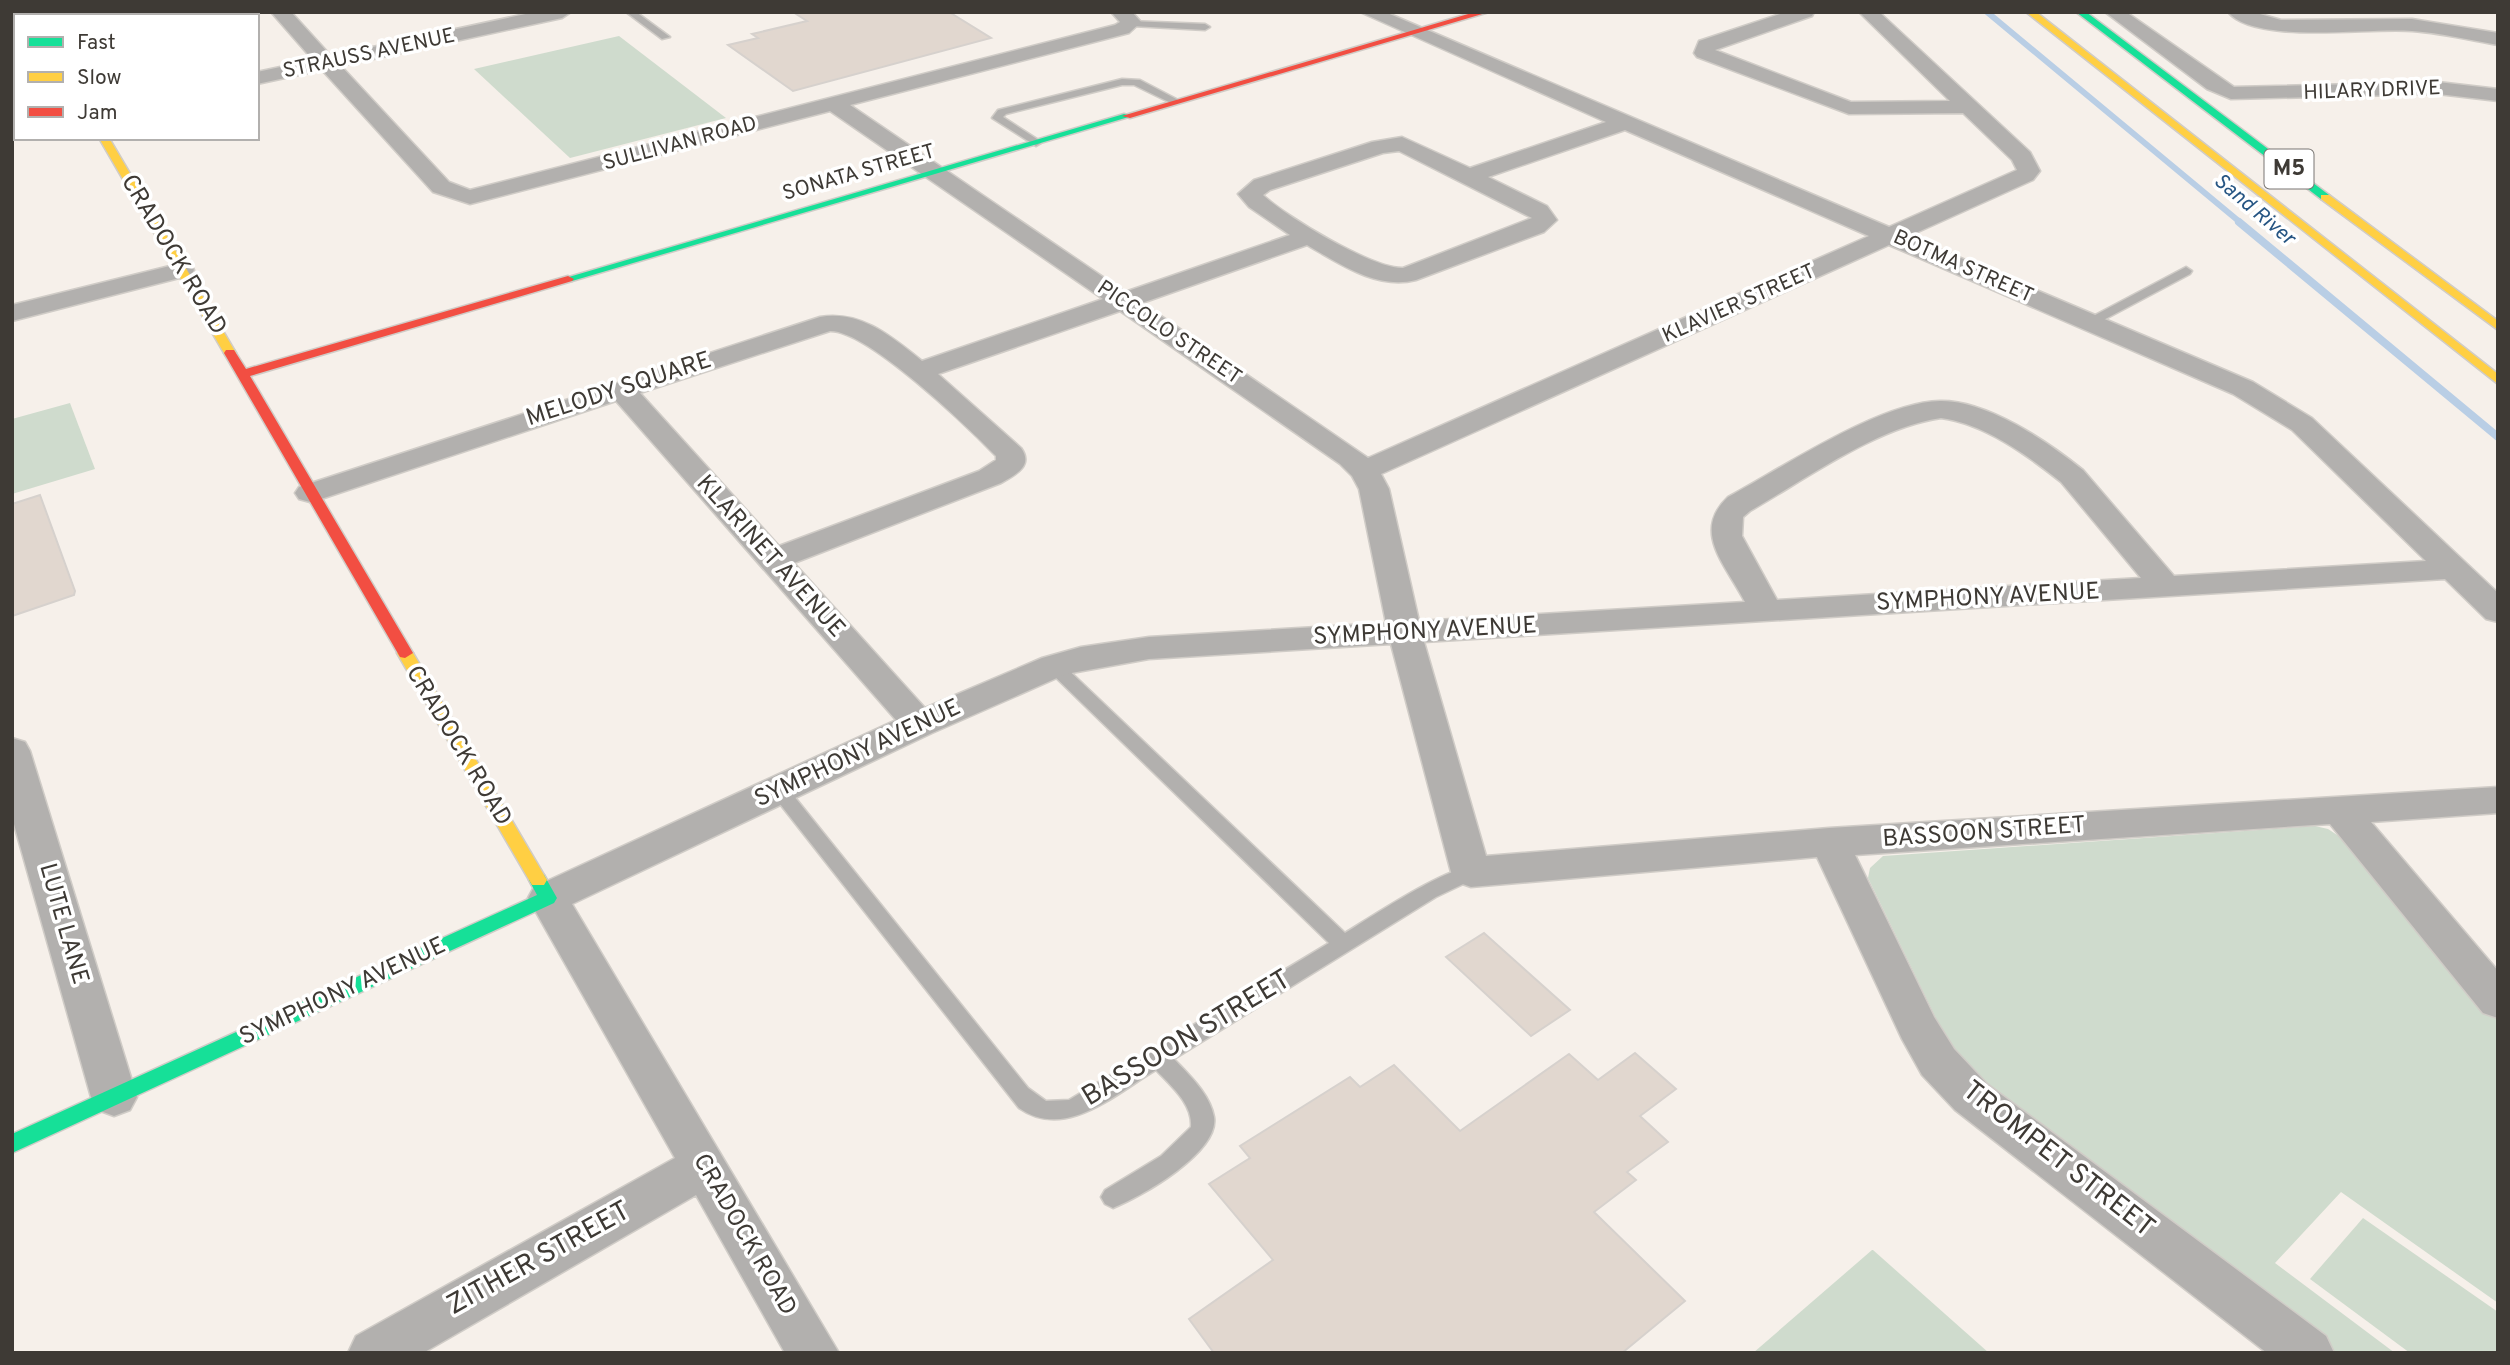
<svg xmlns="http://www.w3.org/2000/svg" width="2510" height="1365" font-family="Overpass,sans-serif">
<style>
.green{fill:#cfdbcd}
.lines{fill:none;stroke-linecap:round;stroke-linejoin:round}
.stream-far1{stroke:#b9cee5;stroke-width:6}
.stream{stroke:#b9cee5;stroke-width:8}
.building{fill:#e1d7cf;stroke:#d6d1cd;stroke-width:2}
.lane-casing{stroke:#d0ccc7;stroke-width:3}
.street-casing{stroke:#d0ccc7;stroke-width:3}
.fast-casing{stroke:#d0ccc7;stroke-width:3}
.slow-casing{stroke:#d0ccc7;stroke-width:3}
.jam-casing{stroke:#d0ccc7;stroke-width:3}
.lane{fill:#b2b0ae;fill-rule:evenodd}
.street{fill:#b2b0ae;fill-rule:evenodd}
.fast{fill:#16e098;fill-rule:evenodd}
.slow{fill:#ffcf43;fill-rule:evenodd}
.jam{fill:#f24e42;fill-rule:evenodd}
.labels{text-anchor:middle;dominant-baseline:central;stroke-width:7;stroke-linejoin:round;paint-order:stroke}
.far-street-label{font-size:21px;fill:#3e3a35;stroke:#fff}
.far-water-label{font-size:21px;font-style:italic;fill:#265583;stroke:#fff}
.shield{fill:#fff;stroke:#787572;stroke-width:2}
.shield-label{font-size:23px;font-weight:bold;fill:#3e3a35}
.street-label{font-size:24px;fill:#3e3a35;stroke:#fff}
.near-street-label{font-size:28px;fill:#3e3a35;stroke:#fff}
</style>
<rect width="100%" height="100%" fill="#f6f0ea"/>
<g class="green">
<path d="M619,36L726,118L570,158L474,69Z"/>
<path d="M70,403L95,469L12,494V419Z"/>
<path d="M2315,826L2328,829L2360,850L2498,1020V1303L2341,1192L2275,1263L2395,1353H2334L1985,1083L1948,1043L1868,878L1870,868L1883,856Z"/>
<path d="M2363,1218L2498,1312V1353H2410L2310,1279Z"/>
<path d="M1873,1250L1989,1353H1753L1872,1250Z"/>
</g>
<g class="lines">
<path class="stream-far1" d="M1987,12L2241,223"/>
<path class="stream" d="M2239,222L2498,437"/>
</g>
<g class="building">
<path d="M793,12H949L991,38L793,91L728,45L758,38L752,34L807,21Z"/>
<path d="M40,495L75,591L74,595L12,616V504Z"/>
<path d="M1484,933L1570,1010L1531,1036L1446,957Z"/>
<path d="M1635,1053L1676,1089L1640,1116L1668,1142L1627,1172L1636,1180L1594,1212L1685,1301L1622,1353H1214L1189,1319L1273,1260L1209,1184L1250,1158L1240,1146L1350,1077L1360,1087L1394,1065L1460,1131L1569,1054L1598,1080Z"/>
</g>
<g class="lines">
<g class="lane-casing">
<g id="lane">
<path d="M626,12H636L670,37L662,39Z"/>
<path d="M1129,21L1205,24L1210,27L1205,30L1132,26L1127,23Z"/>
<rect x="12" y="36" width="4" height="6"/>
<path d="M1122,79L1140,80L1182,102L1173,104L1134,85H1122L1006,114L1003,117L1040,141L1041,143L1036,146L992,118L998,110Z"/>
<path d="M2186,267L2192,271L2190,274L2094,325H2084L2082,322Z"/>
<path d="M1054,660L1060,662L1345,933C1368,919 1456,860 1478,867L1481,872L1478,877L1436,897L1174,1059C1189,1075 1210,1094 1214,1117C1220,1152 1141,1197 1113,1208L1105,1204L1101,1197L1105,1190L1161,1156L1191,1127C1193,1104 1171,1086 1156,1070C1115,1094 1066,1141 1019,1108L769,790L771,785H785L1028,1088L1046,1101L1069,1100L1329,943L1048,670L1045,666Z"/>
</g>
</g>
<g class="street-casing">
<g id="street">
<path d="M271,12H291L331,56L535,12H571L562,18L341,66L449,182L470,190L1115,25L1120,22L1111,12H1132L1141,22L1129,33L850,105L1125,292L1290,235L1249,207L1238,194L1254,180L1372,142L1402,137L1470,168L1606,122L1360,12H1385L1889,227L2017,170L2012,160L1963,113L1849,114L1697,57L1694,53L1699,41L1786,12H1814L1812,16L1715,50L1851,102L1950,101L1859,12H1879L2030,152L2040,171L2033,180L1909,236L2253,382L2312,418L2498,593V622L2486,619L2445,579L1424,642L1486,856L1829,828L2498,787V813L2371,822L2498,971V1018L2483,1013L2330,824L1855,855L1934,1017L1954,1049L1987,1084L2326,1336L2334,1353H2267L1955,1110L1922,1075L1902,1039L1817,857L1471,887L1457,882L1451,872L1391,644L1149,659L1066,674L932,733L572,904L839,1353H785L696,1195L423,1353H348L356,1336L675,1158L528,898L534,887L896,720L616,401L321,499L310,502L299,499L295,493L299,487L820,317C861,310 892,337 922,361L1103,299L830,111L470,204L433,192L322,70L257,84V72L313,60ZM1625,130L1869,236L1368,458L1142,303L1307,245C1340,264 1377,290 1416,280L1544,232L1557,220L1547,206L1488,177ZM1399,151L1532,218L1403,268C1373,269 1286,217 1263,195L1270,190L1383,153ZM1889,245L2233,394L2292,430L2426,561L2174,576L2083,470C2048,442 1987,400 1940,401C1880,402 1782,468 1728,497C1691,532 1726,565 1745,602L1419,621L1389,489L1381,474ZM1120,311L1340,464L1352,476L1359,489L1386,623L1149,637L1081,647L1042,658L925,708L794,563L1001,483C1015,475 1034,466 1021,448L938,374ZM830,331C867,330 967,426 996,456V460L979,471L779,546L640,393ZM1941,418C1985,424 2027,455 2061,482L2141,578L1777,600L1742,536L1743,517L1750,511C1806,479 1877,427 1941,418Z"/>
<path d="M2105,12H2126L2234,87L2438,82L2498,89V101L2438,94L2231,99L2207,89Z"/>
<path d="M2228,12H2253L2281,20L2412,19L2498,33V45C2470,40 2441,33 2412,31C2370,27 2255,45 2228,12Z"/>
<rect x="12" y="123" width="4" height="13"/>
<path d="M182,263L191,265L194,270L191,275L12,321V305Z"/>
<path d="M12,738L25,742L30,751L137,1097L130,1110L114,1116L98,1110L91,1097L12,817Z"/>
</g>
</g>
<g class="fast-casing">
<g id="fast">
<path d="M2076,12H2086L2329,195V199H2321Z"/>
<path d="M1124,114L1132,116L572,281L562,279Z"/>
<path d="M538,873L544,875L557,898L554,903L12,1153V1134L537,895L529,880L532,875Z"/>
</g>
</g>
<g class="slow-casing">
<g id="slow">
<path d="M2026,12H2036L2498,374V384Z"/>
<path d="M99,138H109L236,353L234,356H226L224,353Z"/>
<path d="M2321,195H2329L2498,321V330L2321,199Z"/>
<path d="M405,648L413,653L544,875L547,880L544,885H532L397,653Z"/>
</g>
</g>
<g class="jam-casing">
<g id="jam">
<path d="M23,12H31L33,16H25Z"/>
<path d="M1475,12H1489L1130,118L1122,116Z"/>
<path d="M568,276L574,279L572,281L250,376L413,653L405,658L400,657L224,353L226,350H234L246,369Z"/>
</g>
</g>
<use href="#lane" class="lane"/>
<use href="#street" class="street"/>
<use href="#fast" class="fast"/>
<use href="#slow" class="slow"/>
<use href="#jam" class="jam"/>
</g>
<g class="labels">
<g class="far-street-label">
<text transform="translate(369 54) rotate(-12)">STRAUSS AVENUE</text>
<text transform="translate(2372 91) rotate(-2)">HILARY DRIVE</text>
<text transform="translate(680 144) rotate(-15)">SULLIVAN ROAD</text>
<text transform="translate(859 173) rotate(-16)">SONATA STREET</text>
<text transform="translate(1963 267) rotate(24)">BOTMA STREET</text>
<text transform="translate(1739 304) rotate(-24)">KLAVIER STREET</text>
<text transform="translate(1169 333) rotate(34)">PICCOLO STREET</text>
</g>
<g class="far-water-label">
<text transform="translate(2254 210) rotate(40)">Sand River</text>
</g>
<rect class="shield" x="2264.5" y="149.5" width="49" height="39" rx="5"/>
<g class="shield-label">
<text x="2289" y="169">M5</text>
</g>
<g class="street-label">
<text transform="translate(173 255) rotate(59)">CRADOCK ROAD</text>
<text transform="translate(619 390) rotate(-18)">MELODY SQUARE</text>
<text transform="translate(770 557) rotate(48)">KLARINET AVENUE</text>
<text transform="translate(1988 598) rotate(-3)">SYMPHONY AVENUE</text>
<text transform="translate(1425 632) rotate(-3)">SYMPHONY AVENUE</text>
<text transform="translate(458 746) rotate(59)">CRADOCK ROAD</text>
<text transform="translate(858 754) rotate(-25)">SYMPHONY AVENUE</text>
<text transform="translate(1984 833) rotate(-4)">BASSOON STREET</text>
<text transform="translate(63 924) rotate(74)">LUTE LANE</text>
<text transform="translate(343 992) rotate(-25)">SYMPHONY AVENUE</text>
<text transform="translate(744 1235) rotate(60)">CRADOCK ROAD</text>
</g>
<g class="near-street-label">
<text transform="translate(1187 1039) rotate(-31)">BASSOON STREET</text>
<text transform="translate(2058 1160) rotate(38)">TROMPET STREET</text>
<text transform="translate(539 1259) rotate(-29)">ZITHER STREET</text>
</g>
</g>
<rect width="2510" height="1365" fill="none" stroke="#3e3a35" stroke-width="28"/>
<rect x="14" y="14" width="245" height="126" fill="#ffffff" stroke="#b2b0ae" stroke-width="2"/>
<rect x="28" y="37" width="35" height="10" fill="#16e098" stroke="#b2b0ae" stroke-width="2"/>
<text x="77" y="49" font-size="21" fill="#3e3a35">Fast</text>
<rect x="28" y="72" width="35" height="10" fill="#ffcf43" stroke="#b2b0ae" stroke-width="2"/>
<text x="77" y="84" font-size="21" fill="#3e3a35">Slow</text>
<rect x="28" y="107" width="35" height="10" fill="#f24e42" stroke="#b2b0ae" stroke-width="2"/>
<text x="77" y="119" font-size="21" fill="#3e3a35">Jam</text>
</svg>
